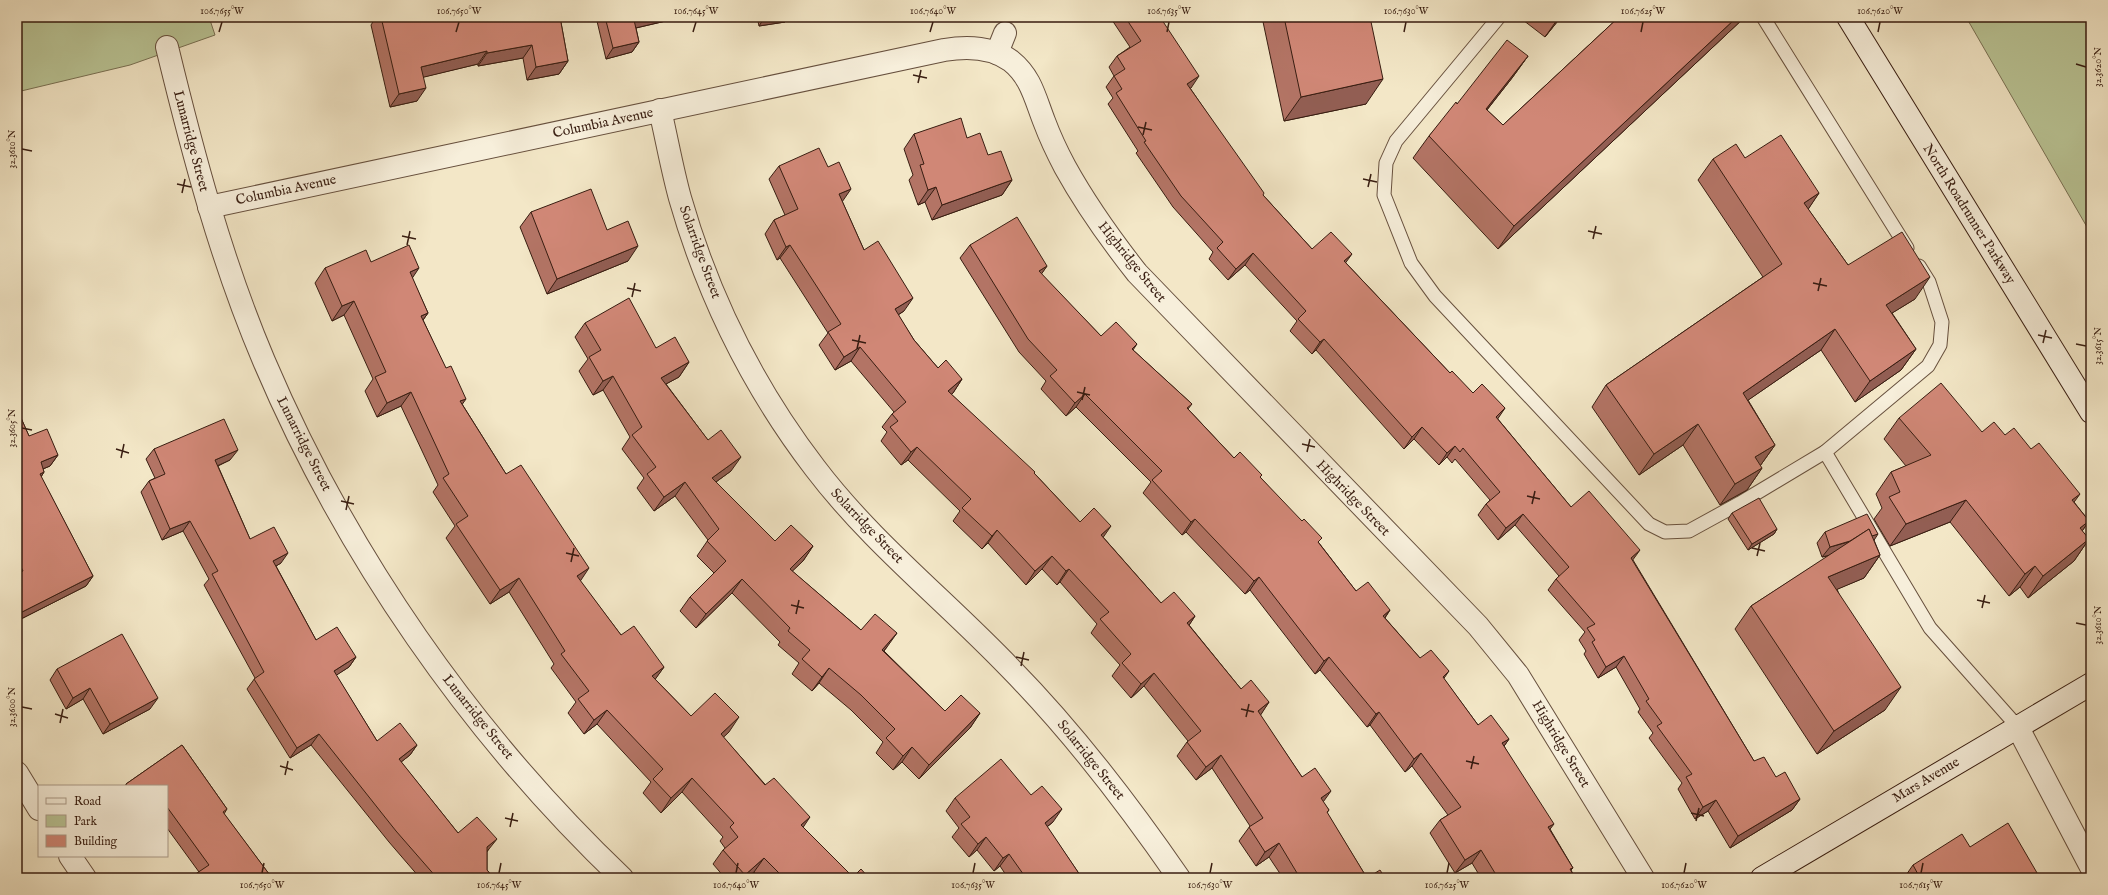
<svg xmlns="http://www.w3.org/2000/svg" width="2108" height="895" font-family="'IM FELL English',serif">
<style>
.green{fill:#bac596;stroke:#797154}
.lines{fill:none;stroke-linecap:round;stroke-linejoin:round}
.lane-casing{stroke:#67503e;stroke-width:15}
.street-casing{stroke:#67503e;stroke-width:24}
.secondary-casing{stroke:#381d11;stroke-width:24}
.lane{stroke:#f7efdb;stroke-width:13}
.street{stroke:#f7efdb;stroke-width:22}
.secondary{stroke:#f7efdb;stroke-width:22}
.wall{fill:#b37465;stroke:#381d11}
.shaded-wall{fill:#925e53;stroke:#381d11}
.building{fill:#d08776;stroke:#381d11}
.ticks{fill:none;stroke:#381d11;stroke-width:1.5}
.labels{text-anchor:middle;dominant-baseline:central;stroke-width:3.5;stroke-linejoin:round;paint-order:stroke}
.street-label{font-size:14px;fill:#381d11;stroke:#f7efdb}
.neatline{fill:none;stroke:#381d11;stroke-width:1.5}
.ticks-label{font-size:10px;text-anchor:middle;fill:#381d11}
</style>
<rect width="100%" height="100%" fill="#f3e7c7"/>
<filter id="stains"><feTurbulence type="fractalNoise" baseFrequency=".005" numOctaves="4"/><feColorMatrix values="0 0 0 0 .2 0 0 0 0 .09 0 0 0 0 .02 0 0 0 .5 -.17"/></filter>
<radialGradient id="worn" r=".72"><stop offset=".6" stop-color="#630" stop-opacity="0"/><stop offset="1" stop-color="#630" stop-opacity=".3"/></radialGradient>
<g class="green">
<path d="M17,17H209L215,35L130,65L17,92Z"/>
<path d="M1966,17H2091V234Z"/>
</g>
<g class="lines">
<g class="lane-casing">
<g id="lane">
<path d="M1499,17L1396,141L1386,163L1384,195L1411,263L1435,296L1649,524L1665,532L1689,531L1740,503L1825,452L1928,366L1940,345L1942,322L1929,282L1919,266"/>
<path d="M1763,17L1907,248"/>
<path d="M1825,452L1930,628L2017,726"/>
</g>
</g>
<g class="street-casing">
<g id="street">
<path d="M167,47C193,154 221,260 264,361C346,554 470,733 622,878"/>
<path d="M997,53L1005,33"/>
<path d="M660,110C667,140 672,169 680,198C708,296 753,387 815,468C871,542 946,601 1010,668C1073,732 1128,804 1179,878"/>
<path d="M209,207L944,50C967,46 991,46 1011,61C1031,77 1035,98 1044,121C1050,137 1057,152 1065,167C1086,205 1111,240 1137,273L1478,626L1518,675L1643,878"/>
<path d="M2017,726L2091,867"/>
<path d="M17,773L39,809"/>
<path d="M70,856L85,878"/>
</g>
</g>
<g class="secondary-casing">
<g id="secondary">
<path d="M1848,17L2091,412"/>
<path d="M1762,878L2091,684"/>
</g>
</g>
<use href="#lane" class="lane"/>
<use href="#street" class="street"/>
<use href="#secondary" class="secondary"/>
</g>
<g class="wall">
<path d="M376,17H560L568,61L559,74L527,80L523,58L478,66V64L423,77L417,101L390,107L371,25Z"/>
<path d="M596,17H672L670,20L636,28L639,42L632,52L606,59Z"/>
<path d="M757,17H789L785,22L759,26Z"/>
<path d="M1110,17H1160L1191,88H1190L1263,195L1312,249L1345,262L1450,373L1473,393L1505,408L1497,418L1571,507L1633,560L1754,761L1776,777L1800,799L1792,810L1730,848L1708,811L1695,819L1678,789L1682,783L1649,738L1653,733L1638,712L1640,709L1616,667L1598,678L1584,654L1586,651L1579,640L1585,632L1548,590L1556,579L1559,576L1515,525L1498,540L1478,515L1486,504L1490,500L1455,459L1452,463L1447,457L1439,465L1414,439L1404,449L1316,350L1312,354L1290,331L1297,321L1245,265L1228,280L1209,259L1213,252L1173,207L1136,153L1138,151L1108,104L1113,98L1106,87L1114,76L1109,67L1117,56L1130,47Z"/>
<path d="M1262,17H1370L1366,104L1284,121Z"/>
<path d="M1519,17H1561L1545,37Z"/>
<path d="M1619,17H1745L1498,249L1413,158L1429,136L1457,104L1528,56L1512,78L1487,110L1503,125Z"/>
<path d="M914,134L967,138L988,155L1012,180L1002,195L932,220L925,202L918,205L909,180L913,175L904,149Z"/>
<path d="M1745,158L1819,193L1808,209L1848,265L1915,299L1892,313L1916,349L1901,370L1855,402L1821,350L1748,400L1775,445L1760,466L1762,468L1747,490L1720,505L1683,445L1639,475L1592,407L1606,385L1763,277L1698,180L1713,159Z"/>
<path d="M779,166L842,201L864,250L904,311L898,315L914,340L938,368L962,379L953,393L951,394L1034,473L1080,522L1103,537L1161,603L1195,616L1189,625L1241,689L1269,702L1260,715L1302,777L1323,802L1329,810L1327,813L1367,878H1385H1283L1269,857L1256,866L1239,841L1250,826L1212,768L1196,780L1177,756L1187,742L1188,741L1144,686L1131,698L1112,676L1120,665L1091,633L1097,624L1060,582L1057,585L1042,569L1026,585L988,543L982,549L953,521L960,511L908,460L901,465L881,441L887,432L882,427L892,414L894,412L851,361L835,370L819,345L828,333L780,258L777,260L765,234L774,220L785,215L769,179Z"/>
<path d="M531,212L607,230L628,261L547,294L520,227Z"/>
<path d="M970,245L1047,266L1041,274L1101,336L1137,344L1133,350L1192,404L1188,409L1234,458L1260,477L1319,543L1356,591L1390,610L1385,618L1420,658L1444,679L1478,725L1509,739L1504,746L1550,829L1573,868L1571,870L1575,878H1481L1472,863L1455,873L1430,833L1440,820L1448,815L1412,766L1405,772L1370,725L1367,727L1320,670L1315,674L1250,590L1245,594L1186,532L1182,535L1143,493L1151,482L1076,407L1066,416L1041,389L1046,381L1019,352L960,258Z"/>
<path d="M371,262L412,278L428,313L423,320L462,404L506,474L580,581L621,635L664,667L655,679L691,716L729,732L723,737L803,827L853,877L869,878H759L754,872L747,878H725L713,864L723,850L725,848L720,841L723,837L682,792L661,813L643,793L651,782L597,724L584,734L568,713L576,702L551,668L554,664L509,592L490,604L446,538L455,526L433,492L438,485L401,406L377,417L365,391L373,379L344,315L332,321L315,283L325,268Z"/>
<path d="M585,323L656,348L689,362L679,377L666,384L731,471L716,482L775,541L813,546L803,561L792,571L861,630L887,647L884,651L945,711L980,713L970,728L919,779L902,762L893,770L876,753L883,742L851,710L819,683L812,691L792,674L799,663L778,645L780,642L732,593L696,628L680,611L690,597L714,573L697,556L708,540L675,496L654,511L637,488L644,478L622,449L630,437L603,390L593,395L579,371L588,359L575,337Z"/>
<path d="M17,409L29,436L58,455L50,466L43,469L44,472L41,477L93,576L86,586L17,621Z"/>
<path d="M1899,418L1982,432L2005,435L2074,502L2089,521L2082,531L2089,539L2074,561L2028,598L2020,587L2009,596L1950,522L1890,546L1874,519L1882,508L1876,494L1891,472L1906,466L1884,439Z"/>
<path d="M154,449L230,460L218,466L250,539L281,563L276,566L316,640L356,657L349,667L336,675L377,741L417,745L410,755L401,762L458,833L489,849L487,852V870L494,878H420L389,842L311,745L290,758L247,689L255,678L204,585L209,579L183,531L162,540L141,492L149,481L155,478L146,459Z"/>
<path d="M1732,513L1777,529L1774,534L1748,550L1728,519Z"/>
<path d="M1825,532L1874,540L1880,555L1864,578L1837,589L1885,710L1817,754L1735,629L1751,606L1829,556L1822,557L1817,543Z"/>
<path d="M57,669L150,709L103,734L83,699L66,709L50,680Z"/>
<path d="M182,745L227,809L224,814L272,878H191L199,872L167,828V786H125L126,784Z"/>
<path d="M955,798L1053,822L1047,827L1082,878H1008L1000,866L994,871L977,850L969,857L952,837L959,828L946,811Z"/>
<path d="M1970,847L2040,878H1904L1913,865Z"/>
</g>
<g class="shaded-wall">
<path d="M646,17H672L670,20L627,30L634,20Z"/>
<path d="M765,17H789L785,22L759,26Z"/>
<path d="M1559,17H1561L1545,37Z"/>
<path d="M1737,17H1745L1498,249L1514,226Z"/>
<path d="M639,42L632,52L606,59L613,48Z"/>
<path d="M532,45L523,58L478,66L487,53Z"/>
<path d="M487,51L478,64L412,80L421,67Z"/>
<path d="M1528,56L1512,78L1470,131L1486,109Z"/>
<path d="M568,61L559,74L527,80L536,67Z"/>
<path d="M1199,76L1191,88L1179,95L1187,84Z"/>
<path d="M1383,79L1366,104L1284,121L1301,97Z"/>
<path d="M426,88L417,101L390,107L399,94Z"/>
<path d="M1012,180L1002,195L932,220L942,205Z"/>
<path d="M936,187L925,202L918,205L928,190Z"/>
<path d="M851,189L842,202L839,194Z"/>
<path d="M1819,193L1805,214L1804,203Z"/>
<path d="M790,245L780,258L777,260L786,247Z"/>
<path d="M638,246L628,261L547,294L557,279Z"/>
<path d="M1253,253L1245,265L1228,280L1236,269Z"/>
<path d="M1352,254L1344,265V261Z"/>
<path d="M1047,266L1038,279L1039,271Z"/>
<path d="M419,268L409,283L410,272Z"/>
<path d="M1930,277L1915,299L1871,326L1886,305Z"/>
<path d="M913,298L904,311L885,323L895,309Z"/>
<path d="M354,301L344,315L332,321L342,306Z"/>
<path d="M428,313L418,327L421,316Z"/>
<path d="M1835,329L1821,350L1728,414L1743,393Z"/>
<path d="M1324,339L1316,350L1312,354L1320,342Z"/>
<path d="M860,347L851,361L835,370L844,357Z"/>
<path d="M1916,349L1901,370L1855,402L1870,381Z"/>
<path d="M689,362L679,377L651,392L661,378Z"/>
<path d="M613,376L603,390L593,395L603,381Z"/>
<path d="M962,379L953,393L939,405L948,391Z"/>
<path d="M411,392L401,406L377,417L387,403Z"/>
<path d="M1085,394L1076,407L1066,416L1075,403Z"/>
<path d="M466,399L456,413L460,401Z"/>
<path d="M1505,408L1497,420L1496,417Z"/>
<path d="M1698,424L1683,445L1639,475L1654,454Z"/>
<path d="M1422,427L1414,439L1404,449L1412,437Z"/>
<path d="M1775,445L1760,466L1755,457Z"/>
<path d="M1455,446L1447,457L1439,465L1447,453Z"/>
<path d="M917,447L908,460L901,465L911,452Z"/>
<path d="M238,450L230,460L208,470L215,460Z"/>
<path d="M58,455L50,466L33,473L41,462Z"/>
<path d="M741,457L731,471L702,492L712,478Z"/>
<path d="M1762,468L1747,490L1720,505L1735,484Z"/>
<path d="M44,472L37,483L40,474Z"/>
<path d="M685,482L675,496L654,511L664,497Z"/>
<path d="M2080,494L2064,516L2072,500Z"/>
<path d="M1966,500L1950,522L1890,546L1906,524Z"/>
<path d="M1523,514L1515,525L1498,540L1506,528Z"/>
<path d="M1195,519L1186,532L1182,535L1191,522Z"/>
<path d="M190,521L183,531L162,540L170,529Z"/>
<path d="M2089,521L2074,543L2080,528Z"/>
<path d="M1111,526L1102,539L1101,535Z"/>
<path d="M1777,529L1774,534L1748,550L1752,544Z"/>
<path d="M997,530L988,543L982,549L992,536Z"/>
<path d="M1878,534L1871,545L1822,557L1830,547Z"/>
<path d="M2089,539L2074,561L2028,598L2043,576Z"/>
<path d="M813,546L803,561L780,583L790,569Z"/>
<path d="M1640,550L1632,561L1631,558Z"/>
<path d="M288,553L281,563L266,572L273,561Z"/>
<path d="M1880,555L1864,578L1812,600L1828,577Z"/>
<path d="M1052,556L1042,569L1026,585L1035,571Z"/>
<path d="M2035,566L2020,587L2009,596L2025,574Z"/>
<path d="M589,568L579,583L577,576Z"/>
<path d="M1069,569L1060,582L1057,585L1066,571Z"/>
<path d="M93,576L86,586L17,621V619L22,612Z"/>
<path d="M1259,577L1250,590L1245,594L1254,581Z"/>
<path d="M519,578L509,592L490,604L500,590Z"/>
<path d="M742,579L732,593L696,628L706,614Z"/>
<path d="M1390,610L1381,623L1383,616Z"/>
<path d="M1195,616L1186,630L1187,623Z"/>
<path d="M897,633L887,647L872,664L882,650Z"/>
<path d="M1624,656L1616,667L1598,678L1606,667Z"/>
<path d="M356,657L349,667L326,682L334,671Z"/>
<path d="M1329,657L1320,670L1315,674L1324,661Z"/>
<path d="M664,667L654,681L652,676Z"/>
<path d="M829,668L819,683L812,691L822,677Z"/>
<path d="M1449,671L1440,684L1443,677Z"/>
<path d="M1154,673L1144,686L1131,698L1141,684Z"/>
<path d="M1901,687L1885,710L1817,754L1834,731Z"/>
<path d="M90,688L83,699L66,709L73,698Z"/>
<path d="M158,698L150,709L103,734L110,724Z"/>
<path d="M1269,702L1260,716L1258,711Z"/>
<path d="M607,710L597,724L584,734L594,720Z"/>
<path d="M1379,712L1370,725L1367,727L1376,714Z"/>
<path d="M980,713L970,728L919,779L929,765Z"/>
<path d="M739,717L729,732L711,749L721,734Z"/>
<path d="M319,734L311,745L290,758L297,748Z"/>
<path d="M1509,739L1500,752L1502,743Z"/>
<path d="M417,745L410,755L391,770L399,759Z"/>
<path d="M912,747L902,762L893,770L903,756Z"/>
<path d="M1421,753L1412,766L1405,772L1414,759Z"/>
<path d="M1221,755L1212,768L1196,780L1206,767Z"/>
<path d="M692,778L682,792L661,813L671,798Z"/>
<path d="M1331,791L1321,805V798Z"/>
<path d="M1800,799L1792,810L1730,848L1738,836Z"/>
<path d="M1716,800L1708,811L1695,819L1703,807Z"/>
<path d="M1062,809L1053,822L1035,836L1045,823Z"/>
<path d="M810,817L800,832L801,825Z"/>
<path d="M1554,824L1544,837L1548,827Z"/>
<path d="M986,837L977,850L969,857L978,844Z"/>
<path d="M497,839L489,849L479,858L487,847Z"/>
<path d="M1279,843L1269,857L1256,866L1265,852Z"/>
<path d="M1481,850L1472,863L1455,873L1465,860Z"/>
<path d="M1009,854L1000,866L994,871L1003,858Z"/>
<path d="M764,858L754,872L747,878H742L745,875Z"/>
</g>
<g class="building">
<path d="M381,17H560L568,61L536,67L532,45L487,53V51L421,67L426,88L399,94Z"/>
<path d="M605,17H646L634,20L639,42L613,48Z"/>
<path d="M1125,17H1160L1199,76L1187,84L1264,193L1263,195L1312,249L1331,232L1352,254L1344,261L1450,373L1452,371L1473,393L1482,384L1505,408L1496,417L1571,507L1589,491L1640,550L1631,558L1754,761L1764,757L1776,777L1785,772L1800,799L1738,836L1716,800L1703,807L1686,777L1692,774L1657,726L1662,723L1646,701L1649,699L1624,656L1606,667L1592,642L1595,640L1587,628L1595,624L1556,579L1569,567L1523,514L1506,528L1486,504L1500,492L1463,448L1460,452L1455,446L1447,453L1422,427L1412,437L1324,339L1320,342L1298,319L1306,311L1253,253L1236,269L1217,248L1223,242L1181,196L1144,142L1146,141L1116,93L1122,89L1114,76L1125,69L1117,56L1141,41Z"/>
<path d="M1284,17H1370L1383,79L1301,97Z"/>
<path d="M1619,17H1737L1514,226L1429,136L1456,102L1457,104L1507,40L1528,56L1486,109L1503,125Z"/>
<path d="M961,118L967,138L980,133L988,155L1001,151L1012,180L942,205L936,187L928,190L920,165L924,164L914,134Z"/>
<path d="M1781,135L1819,193L1804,203L1848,265L1902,232L1930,277L1886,305L1916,349L1870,381L1835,329L1743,393L1775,445L1755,457L1762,468L1735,484L1698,424L1654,454L1606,385L1782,264L1713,159L1736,144L1745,158Z"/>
<path d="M819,148L828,167L839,162L851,189L839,194L864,250L878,241L913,298L895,309L914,340L938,368L946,360L962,379L948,391L1035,472L1034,473L1080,522L1094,508L1111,526L1101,535L1161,603L1174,592L1195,616L1187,623L1241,689L1251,680L1269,702L1258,711L1302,777L1315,768L1331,791L1321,798L1329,810L1327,812L1367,878L1380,870L1385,878H1300L1279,843L1265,852L1249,827L1263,818L1221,755L1206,767L1187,742L1201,731L1154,673L1141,684L1122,663L1131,654L1100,619L1109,612L1069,569L1066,571L1052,556L1035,571L997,530L992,536L962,508L971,499L917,447L911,452L890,427L898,421L892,414L906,402L860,347L844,357L828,332L841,324L790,245L786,247L774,220L798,209L779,166Z"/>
<path d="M591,189L607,230L628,221L638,246L557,279L531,212Z"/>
<path d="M1017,217L1047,266L1039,271L1101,336L1116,322L1137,344L1132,349L1192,404L1187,408L1234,458L1240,452L1262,475L1260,477L1302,521L1304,519L1322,538L1318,542L1356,591L1368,582L1390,610L1383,616L1420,658L1431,650L1449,671L1443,677L1478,725L1491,715L1509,739L1502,743L1554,824L1548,827L1573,868L1570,869L1575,878H1498L1481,850L1465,860L1440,820L1461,807L1421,753L1414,759L1379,712L1376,714L1329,657L1324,661L1259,577L1254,581L1195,519L1191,522L1152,480L1162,471L1085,394L1075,403L1050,376L1057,370L1028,339L970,245Z"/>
<path d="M409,245L419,268L410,272L428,313L421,316L446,368L451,366L466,399L460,401L506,474L521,465L589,568L577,576L621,635L634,626L664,667L652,676L691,716L715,693L739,717L721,734L765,785L774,778L810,817L801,825L853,877L861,869L869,878H784L764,858L745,875L723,850L738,837L730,827L734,823L692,778L671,798L653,779L663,769L607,710L594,720L578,699L589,691L561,654L565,651L519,578L500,590L456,524L468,516L443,478L449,474L411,392L387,403L375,377L386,372L354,301L342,306L325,268L366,250L371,262Z"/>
<path d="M629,298L656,348L675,337L689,362L661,378L708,440L721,430L741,457L712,478L775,541L791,525L813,546L790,569L861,630L875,614L897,633L882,650L945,711L961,695L980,713L929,765L912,747L903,756L886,738L895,729L861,695L829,668L822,677L802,659L810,650L788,631L790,628L742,579L706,614L690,597L726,561L707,541L719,529L685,482L664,497L647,474L656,467L632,435L642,427L613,376L603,381L589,357L601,350L585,323Z"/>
<path d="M1941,383L1982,432L1994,422L2005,435L2014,428L2031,449L2039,443L2080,494L2072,500L2089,521L2080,528L2089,539L2043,576L2035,566L2025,574L1966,500L1906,524L1889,497L1900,492L1891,472L1931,455L1899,418Z"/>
<path d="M17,409L29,436L47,429L58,455L41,462L44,472L40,474L93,576L22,612L17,602V574L23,571L17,559Z"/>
<path d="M224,419L238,450L215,460L250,539L274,527L288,553L273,561L316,640L337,627L356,657L334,671L377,741L400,723L417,745L399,759L458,833L477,817L497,839L487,847V870L494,878H437L396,831L319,734L297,748L254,679L264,672L212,574L218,571L190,521L170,529L149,481L165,474L154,449Z"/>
<path d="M1759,498L1777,529L1752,544L1732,513Z"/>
<path d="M1867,514L1878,534L1872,536L1869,529L1850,541L1830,547L1825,532Z"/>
<path d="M1869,529L1880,555L1828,577L1901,687L1834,731L1751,606Z"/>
<path d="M122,634L158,698L110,724L90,688L73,698L57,669Z"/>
<path d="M182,745L227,809L223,812L272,878H192L191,877L209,865L167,807V786H128L126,784Z"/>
<path d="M1001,759L1031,795L1042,786L1062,809L1045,823L1082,878H1026L1009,854L1003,858L986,837L978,844L961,824L970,817L955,798Z"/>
<path d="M2008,823L2040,878H1920L1913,865L1962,834L1970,847Z"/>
</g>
<path class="ticks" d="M219,32L222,22M456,32L459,22M693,32L696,22M930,32L933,22M1167,32L1169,22M1404,32L1406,22M1641,32L1643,22M1878,32L1880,22M2076,64L2086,67M913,75L927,78M918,83L921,70M1138,127L1152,130M1143,135L1146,122M22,149L32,151M1363,179L1377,182M177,184L191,187M1368,187L1371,174M182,193L185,179M1588,231L1602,234M402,236L416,239M1593,239L1596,226M407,245L410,231M1813,283L1827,286M627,288L641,291M1818,291L1821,278M632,297L635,283M2038,335L2052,338M852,340L866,343M2043,343L2046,330M2076,344L2086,346M857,349L860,335M1077,392L1090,395M1082,400L1085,387M22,428L32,430M1302,444L1315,447M116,449L129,453M1307,452L1310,439M121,458L124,444M1527,496L1540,499M341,501L354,504M1532,504L1535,491M346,510L349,496M1752,548L1765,551M566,553L579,556M1757,556L1760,543M571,562L574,548M1977,600L1990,603M791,605L804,608M1982,608L1985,595M796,614L799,600M2076,623L2086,625M1016,657L1029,660M1021,666L1024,652M22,707L32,709M1241,709L1254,712M55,714L68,718M1246,717L1249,704M60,723L63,709M1466,761L1479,764M280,766L293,770M1471,769L1474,756M285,775L288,761M1691,813L1704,816M505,818L518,821M1696,821L1699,808M510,827L513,813M262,873L264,863M499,873L501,863M736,873L738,863M973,873L975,863M1210,873L1212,863M1447,873L1449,863M1684,873L1686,863M1921,873L1923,863"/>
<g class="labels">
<g class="street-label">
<text transform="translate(603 123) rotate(-12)">Columbia Avenue</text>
<text transform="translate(191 141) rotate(75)">Lunarridge Street</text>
<text transform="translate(286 190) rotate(-12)">Columbia Avenue</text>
<text transform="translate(1969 214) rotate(58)">North Roadrunner Parkway</text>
<text transform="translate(700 252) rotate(70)">Solarridge Street</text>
<text transform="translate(1132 262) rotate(51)">Highridge Street</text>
<text transform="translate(304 444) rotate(63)">Lunarridge Street</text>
<text transform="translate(1353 498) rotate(46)">Highridge Street</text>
<text transform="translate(867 526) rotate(46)">Solarridge Street</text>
<text transform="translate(478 717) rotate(51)">Lunarridge Street</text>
<text transform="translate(1561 744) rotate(59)">Highridge Street</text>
<text transform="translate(1091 760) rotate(51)">Solarridge Street</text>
<text transform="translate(1926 780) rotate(-31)">Mars Avenue</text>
</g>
</g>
<rect width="2108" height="895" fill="none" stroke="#f3e7c7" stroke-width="44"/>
<rect x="38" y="785" width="130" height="72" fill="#f7efdb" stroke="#ab9b8a"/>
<rect x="46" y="798" width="20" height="6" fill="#f7efdb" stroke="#ab9b8a"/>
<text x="74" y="805" font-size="12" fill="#381d11">Road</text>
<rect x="46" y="815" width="20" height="12" fill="#bac596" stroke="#ab9b8a"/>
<text x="74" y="825" font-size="12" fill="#381d11">Park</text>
<rect x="46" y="835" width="20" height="12" fill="#d08776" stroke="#ab9b8a"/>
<text x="74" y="845" font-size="12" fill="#381d11">Building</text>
<rect x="22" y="22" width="2064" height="851" class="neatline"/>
<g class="ticks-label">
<text x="222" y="14">106.7655°W</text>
<text x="459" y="14">106.7650°W</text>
<text x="696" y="14">106.7645°W</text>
<text x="933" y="14">106.7640°W</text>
<text x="1169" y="14">106.7635°W</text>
<text x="1406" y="14">106.7630°W</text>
<text x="1643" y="14">106.7625°W</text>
<text x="1880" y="14">106.7620°W</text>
<text transform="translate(2097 67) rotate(-90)" y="4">32.3620°N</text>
<text transform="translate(11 149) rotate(-90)" y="4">32.3610°N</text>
<text transform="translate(2097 346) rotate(-90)" y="4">32.3615°N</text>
<text transform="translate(11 428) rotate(-90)" y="4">32.3605°N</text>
<text transform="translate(2097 625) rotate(-90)" y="4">32.3610°N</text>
<text transform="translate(11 707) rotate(-90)" y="4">32.3600°N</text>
<text x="262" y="888">106.7650°W</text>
<text x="499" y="888">106.7645°W</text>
<text x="736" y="888">106.7640°W</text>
<text x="973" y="888">106.7635°W</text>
<text x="1210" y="888">106.7630°W</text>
<text x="1447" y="888">106.7625°W</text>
<text x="1684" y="888">106.7620°W</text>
<text x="1921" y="888">106.7615°W</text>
</g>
<rect width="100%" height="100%" filter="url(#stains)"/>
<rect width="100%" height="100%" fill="url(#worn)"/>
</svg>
